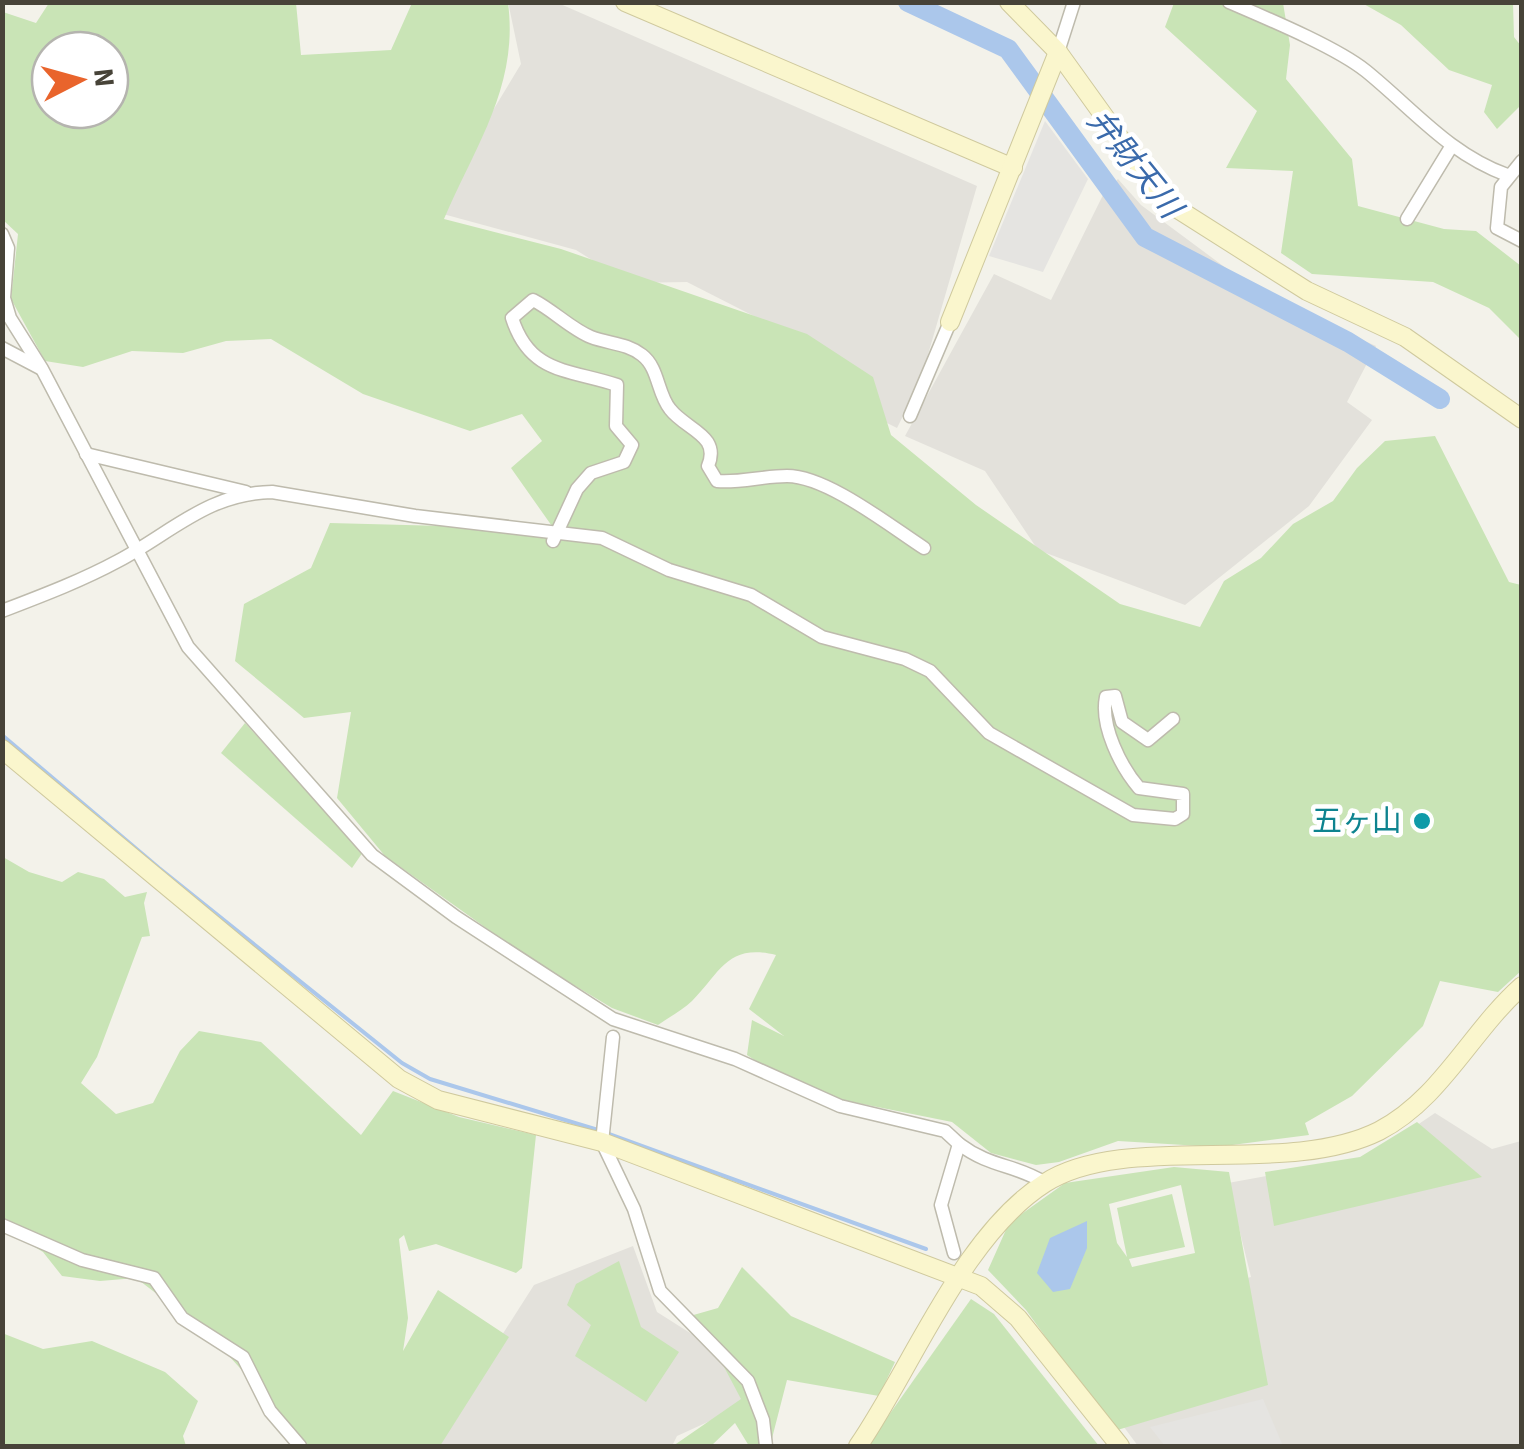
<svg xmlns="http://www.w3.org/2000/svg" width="1524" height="1449" font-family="'Source Sans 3','Noto Sans JP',sans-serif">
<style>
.industrial{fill:#e3e1db}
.green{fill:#c9e4b6;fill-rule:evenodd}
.parking{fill:#e5e4e1}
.water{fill:#abc7eb}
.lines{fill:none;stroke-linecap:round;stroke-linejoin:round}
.stream{stroke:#abc7eb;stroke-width:4}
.river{stroke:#abc7eb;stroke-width:20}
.street-casing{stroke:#bebbad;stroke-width:15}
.secondary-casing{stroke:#cfc99d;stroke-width:20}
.street{stroke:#fff;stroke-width:12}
.secondary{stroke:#faf6cd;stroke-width:18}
.culture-dot{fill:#0f9aa8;stroke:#fff;stroke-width:4}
.labels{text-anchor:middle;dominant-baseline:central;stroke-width:9;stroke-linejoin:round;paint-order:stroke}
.culture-label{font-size:30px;fill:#0d838f;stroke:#fff;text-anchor:end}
.water-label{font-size:32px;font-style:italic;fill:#3a6aab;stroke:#fff}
</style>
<rect width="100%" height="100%" fill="#f3f2ea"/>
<g class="industrial">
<path d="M508,2L558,3L977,186L920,382L897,428L843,401L828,354L687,282L629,283L576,250L432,211L521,64Z"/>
<path d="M1118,179L1141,205L1265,297L1376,346L1347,402L1372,420L1309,506L1185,605L1038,550L985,471L905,436L994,274L1051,300L1104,193Z"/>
<path d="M1435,1113L1492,1149L1521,1141V1446H1138L1118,1419L1152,1303L1251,1277L1228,1183L1370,1157Z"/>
<path d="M633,1246L657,1312L728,1357L747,1404L677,1436L672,1446H431L534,1285Z"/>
</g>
<g class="green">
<path d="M49,3H296L301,55L391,50L412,3H508C519,86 475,146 444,219L561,249L807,334L873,377L891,435L976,505L1120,604L1200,627L1224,581L1261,558L1293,524L1333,501L1357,468L1385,441L1435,436L1509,582L1521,585V971L1498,992L1440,981L1423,1026L1352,1096L1305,1123L1309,1135L1217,1147L1118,1141L1059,1162L1036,1165L991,1153L952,1122L803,1092L747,1055L752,1020L784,1036L749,1009L776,955C727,943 720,973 692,1001C683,1010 669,1017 658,1025L612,1008L524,955L385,856L337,798L351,712L304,718L235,661L244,604L311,568L330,523L554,529L511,468L542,441L522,414L470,431L363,394L271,339L226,341L183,353L132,351L83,367L45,361L11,299L18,234L3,220V12L36,23ZM50,50H110V110H50Z"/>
<path d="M1174,3H1283L1290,45L1286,79L1352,159L1358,206L1444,229L1476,231L1521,266V340L1489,308L1433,282L1312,274L1281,253L1293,171L1226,168L1257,111L1165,27Z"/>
<path d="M1362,3H1513L1514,37L1521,46V105L1497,129L1484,112L1492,85L1449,70L1401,25Z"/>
<path d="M245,723L363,852L352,868L221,753Z"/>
<path d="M3,857L29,872L62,882L78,872L104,879L125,897L147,892L144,903L150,936L142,937L97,1057L81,1083L116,1114L153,1103L180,1051L199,1031L261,1042L361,1135L393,1091L459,1117L536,1135L522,1268L516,1273L436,1244L409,1251L404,1235L399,1239L408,1318L403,1351L438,1290L509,1337L440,1446H304L278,1410L209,1334L136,1278L100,1281L62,1276L43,1252L3,1228Z"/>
<path d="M1417,1122L1482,1177L1274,1226L1265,1172L1360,1157Z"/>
<path d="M1174,1167L1229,1172L1268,1385L1114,1431L1026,1310L988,1270L1009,1223L1065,1183ZM1181,1185L1195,1253L1132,1267L1129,1259L1185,1247L1172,1194L1117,1208L1127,1257L1117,1243L1109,1204Z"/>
<path d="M619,1261L641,1327L679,1352L646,1402L575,1356L591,1325L567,1305L576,1284Z"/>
<path d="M742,1267L791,1316L895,1362L879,1396L787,1380L770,1446H749L735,1423L711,1446H673L741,1399L714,1348L683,1318L718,1308Z"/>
<path d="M971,1299L994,1314L1099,1446H867Z"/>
<path d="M2,1333L43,1349L92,1341L165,1372L198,1401L183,1436L186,1446H3Z"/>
</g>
<g class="parking">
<path d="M1045,121L1088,179L1043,272L989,256Z"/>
<path d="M1263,1399L1283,1446H1165L1150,1427Z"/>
</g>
<path class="water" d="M1087,1221V1248L1070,1289L1053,1292L1037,1273L1050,1238Z"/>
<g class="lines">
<g class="stream">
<path d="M2,735L159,868L402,1063L430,1079L598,1130"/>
<path d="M606,1133L926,1249"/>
</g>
<path class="river" d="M908,2L1008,49L1145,237L1348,342L1440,399"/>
<g class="street-casing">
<g id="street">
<path d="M1229,2C1266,18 1336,47 1366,71C1414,110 1449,154 1507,175"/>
<path d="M1058,52L1074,2"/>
<path d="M1522,161L1501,187L1497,228L1522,241"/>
<path d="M1407,219L1451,147"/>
<path d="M2,234L8,248L4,298L10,318L42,369L188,647L372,855L456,917L613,1019L735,1059L840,1106L945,1131L959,1144L941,1205L954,1253"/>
<path d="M2,348L40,368"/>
<path d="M910,416L950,322"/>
<path d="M86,454L246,492"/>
<path d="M553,541L577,489L591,473L624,462L632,445L616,426L617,385C568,369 530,374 512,318L533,300C553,310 571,329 591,337C609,344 627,343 642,355C659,368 657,393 670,409C686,430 721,435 708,466L717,481C740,483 763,476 787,476C827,476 890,526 924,548"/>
<path d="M2,611C41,596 81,581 118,561C171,533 208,493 272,492L415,516L602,538L669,570L751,595L822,637L905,659L930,671L989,733L1133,815L1175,819L1183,814V794L1139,788C1121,767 1100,726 1106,697L1115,696L1122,722L1148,740L1173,719"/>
<path d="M613,1037L602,1142L634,1209L660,1291L748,1381L763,1420L766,1446"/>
<path d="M959,1144C991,1168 1015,1164 1045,1183"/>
<path d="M2,1225L82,1260L154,1278L182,1318L243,1357L270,1411L300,1446"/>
</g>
</g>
<g class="secondary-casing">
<g id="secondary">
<path d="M625,2L1013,168"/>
<path d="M1009,2L1058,52L1165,201L1307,291L1405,337L1522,419"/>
<path d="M950,322L1058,52"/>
<path d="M2,749L399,1079L438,1100L602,1142L981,1286L1018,1318L1120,1446"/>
<path d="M858,1446C913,1366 963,1235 1045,1183C1126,1131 1285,1178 1379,1131C1441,1099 1471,1031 1522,986"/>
</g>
</g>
<use href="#street" class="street"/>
<use href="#secondary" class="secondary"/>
</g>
<circle class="culture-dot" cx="1422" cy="821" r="10"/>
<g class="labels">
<g class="culture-label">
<text x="1402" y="821">五ヶ山</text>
</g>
<g class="water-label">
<text transform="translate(1134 164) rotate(51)">弁財天川</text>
</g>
</g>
<rect width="1524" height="1449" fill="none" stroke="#474338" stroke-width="10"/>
<g transform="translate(80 80) rotate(84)"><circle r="48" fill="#ffffff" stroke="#b5b4af" stroke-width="2.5"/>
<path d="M0-8L18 38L0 25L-18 38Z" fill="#e9642c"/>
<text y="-15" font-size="28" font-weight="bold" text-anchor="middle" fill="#474338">N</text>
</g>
</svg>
